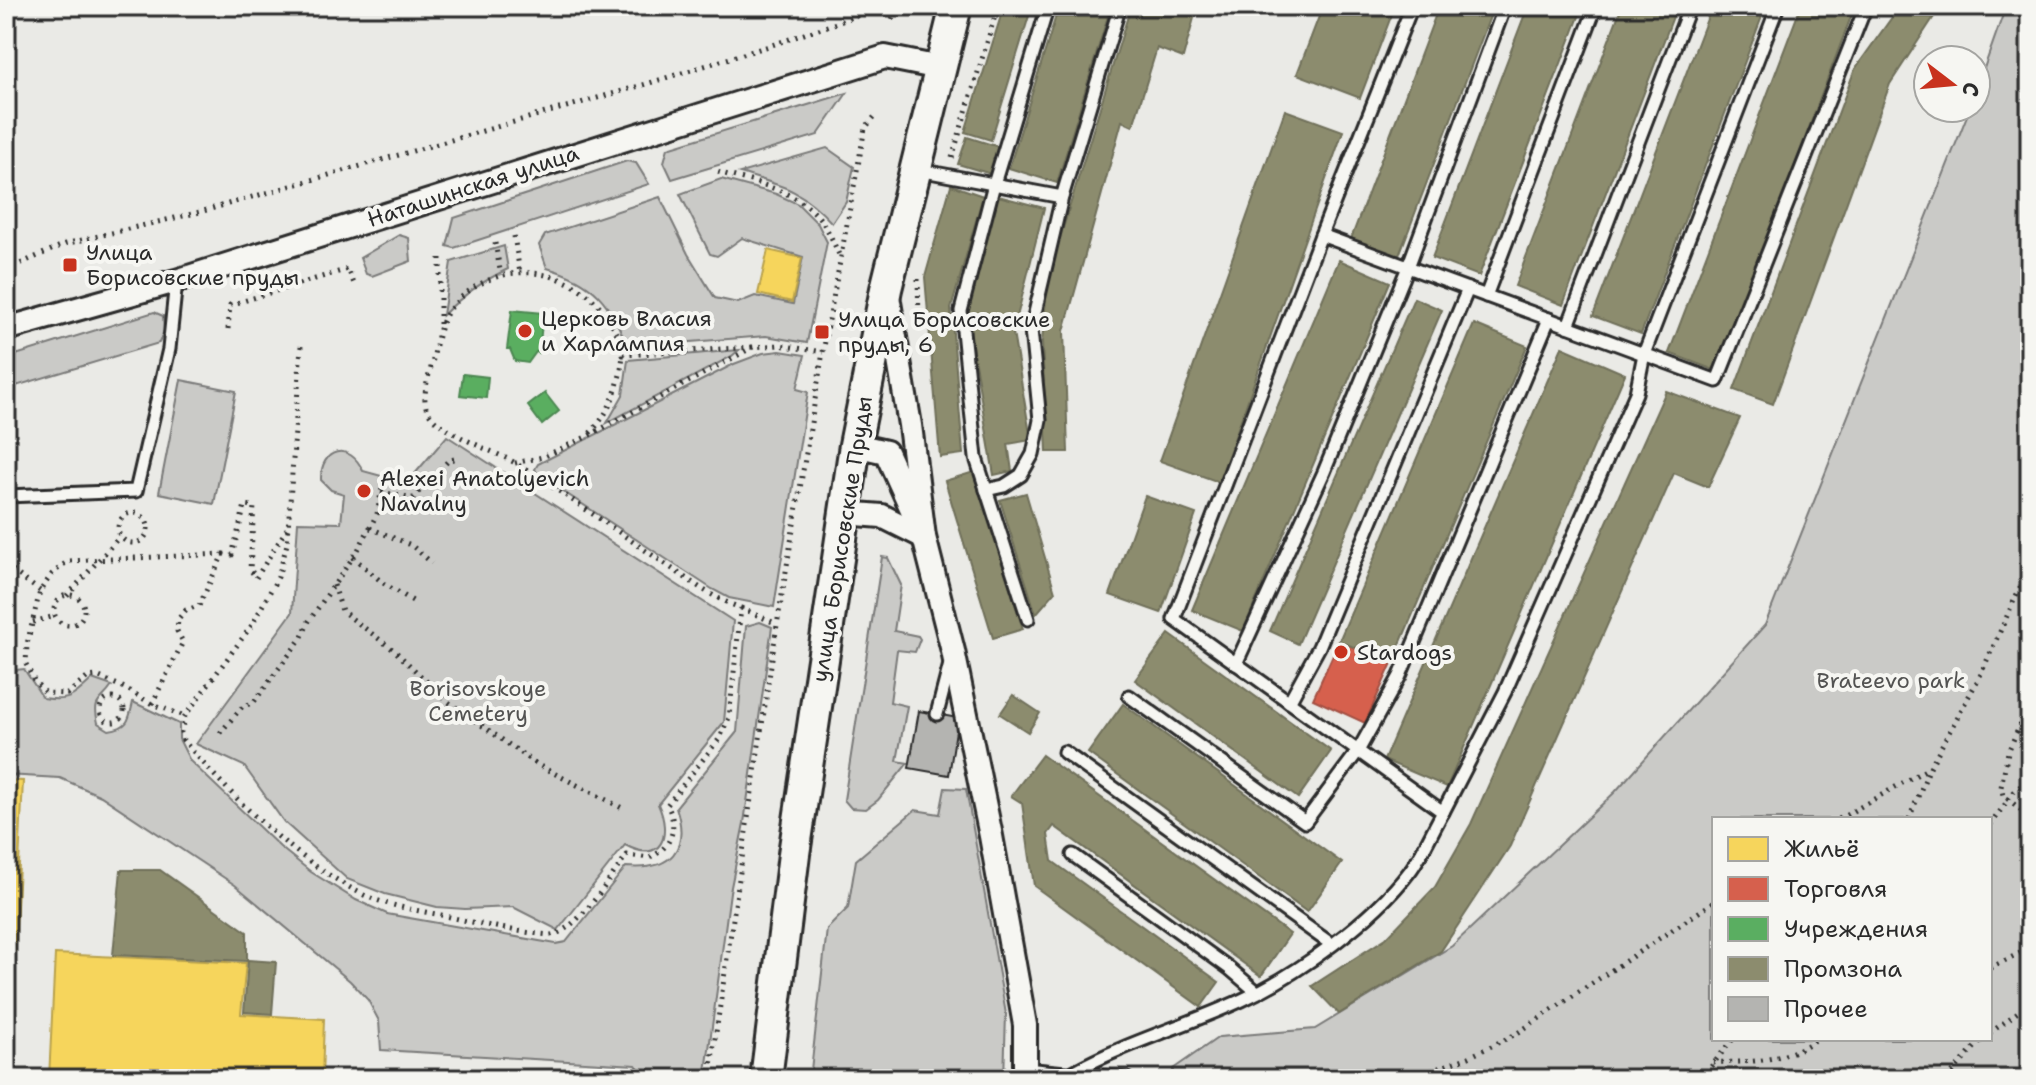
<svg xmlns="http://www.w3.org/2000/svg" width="2036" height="1085" font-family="'Shantell Sans',sans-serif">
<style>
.green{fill:#cacac7;stroke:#7a7a79;stroke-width:2;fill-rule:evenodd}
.homes{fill:#f6d55c;stroke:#b9a24d;stroke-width:2}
.shops{fill:#d6604d;stroke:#a35043;stroke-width:2}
.public{fill:#5aae61;stroke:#4c8751;stroke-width:2}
.industry{fill:#8c8c6e;stroke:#6f6f5a;stroke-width:2}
.building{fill:#b4b4b1;stroke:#2b2b2b;stroke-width:2}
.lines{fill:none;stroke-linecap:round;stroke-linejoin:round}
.lane-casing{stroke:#2b2b2b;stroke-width:17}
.street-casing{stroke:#2b2b2b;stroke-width:28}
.secondary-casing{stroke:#2b2b2b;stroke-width:36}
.path{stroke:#2b2b2b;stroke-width:5;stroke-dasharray:2 6;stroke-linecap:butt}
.lane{stroke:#f6f6f2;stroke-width:11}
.street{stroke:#f6f6f2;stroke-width:22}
.secondary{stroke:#f6f6f2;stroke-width:30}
.poi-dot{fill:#c8321e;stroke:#f6f6f2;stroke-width:3}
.labels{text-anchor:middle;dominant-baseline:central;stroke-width:8;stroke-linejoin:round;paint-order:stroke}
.street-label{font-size:22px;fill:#2b2b2b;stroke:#f6f6f2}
.poi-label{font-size:22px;fill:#2b2b2b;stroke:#f6f6f2;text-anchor:start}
.park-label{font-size:22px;fill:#535352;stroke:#f6f6f2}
</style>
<rect width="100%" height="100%" fill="#eaeae6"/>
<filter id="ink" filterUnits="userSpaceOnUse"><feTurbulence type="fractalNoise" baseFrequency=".0125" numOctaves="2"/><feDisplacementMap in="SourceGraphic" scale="16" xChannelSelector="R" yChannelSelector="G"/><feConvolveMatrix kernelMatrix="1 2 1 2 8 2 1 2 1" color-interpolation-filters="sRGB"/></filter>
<g filter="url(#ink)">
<g class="green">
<path d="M2006,6H2030V1079H1172L1173,1069L1219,1037L1315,1029L1452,946L1615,792L1765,625L1970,108H1976V91ZM1714,819H1990V1039H1714Z"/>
<path d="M847,93L818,135L672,179L664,162L668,148Z"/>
<path d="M827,148L854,167L846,202L832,223C801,189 783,186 740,173Z"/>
<path d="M627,161L636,163L649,184L454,248L447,246L454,218Z"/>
<path d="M721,179L776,194L798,204L818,224L827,242L807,343L766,336L627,347C611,303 594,281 547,268L539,245L545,235L660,197L688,254L715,298L738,303L755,296L793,304L803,257L742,238L717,256L710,254L680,194Z"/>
<path d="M399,235L409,238L411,261L372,276L366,274L360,258Z"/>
<path d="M504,246L508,269C482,281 463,295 443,315L451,262Z"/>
<path d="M154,312L163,316L164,331L159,343L6,389V358Z"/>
<path d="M739,350L732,356L607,423L623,395L628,360Z"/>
<path d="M780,351L805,355L797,389L808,392L774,607L729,598L712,589L538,475L535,469L538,464L734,364L763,353Z"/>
<path d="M181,380L236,391L214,504L159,493Z"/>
<path d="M447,436L733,621L724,722L658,804C672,835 662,865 625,845L558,930L513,907L465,909L437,907L385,894L347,879L284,822L244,766L196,744L292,613L298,522L341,523L344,494L331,490L321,480C320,448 350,441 363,471L407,483Z"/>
<path d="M882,557L888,558L901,585L894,631L918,636L920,639L915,652L897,650L890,702L907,706L897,761L908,763L878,800L866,809L851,808L844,800Z"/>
<path d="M760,622L772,627L744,823L730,892L705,1079H648L636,1065L381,1050L379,1021L368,1000L350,981L235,885L101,796L60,778L6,775V681L16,670L24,669L43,698C70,702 73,697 92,679L112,686C101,703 92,699 98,723L109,730C129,727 129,720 133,702L179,724V739L190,761L280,847L311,872L356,900L387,914L556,944L566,942L626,867C671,871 690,850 676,807L737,732L746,626Z"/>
<path d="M945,788L966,789L1006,1014L1004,1079H810L827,929L848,908L856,860L915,810L940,814Z"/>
</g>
<g class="homes">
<path d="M768,250L802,258L792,302L758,294Z"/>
<path d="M6,780L23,781L12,1010L7,1009L6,1035Z"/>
<path d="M55,954L246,963L241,1014L324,1019L322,1079H49Z"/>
</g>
<path class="shops" d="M1339,641L1392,663L1365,723L1313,699Z"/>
<g class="public">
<path d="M512,310L543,313L539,353L536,352L528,363L515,361L510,349H507Z"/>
<path d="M463,374L488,377L486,398L460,395Z"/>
<path d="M545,393L559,411L542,425L528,406Z"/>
</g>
<g class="industry">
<path d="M1004,6H1032L991,140L965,132Z"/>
<path d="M1059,6H1111L1057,183L1009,168Z"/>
<path d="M1131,6L1197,7L1183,58L1157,48L1133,126L1122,121L1064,331L1068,452H1047L1042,342L1048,277Z"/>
<path d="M1323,6H1395L1360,98L1297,74Z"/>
<path d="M1439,6H1494L1398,258L1351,239Z"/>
<path d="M1528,6H1583L1479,276L1432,258Z"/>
<path d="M1622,6H1677L1563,305L1515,286Z"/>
<path d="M1712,6H1766L1641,334L1593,316Z"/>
<path d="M1801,6H1855L1717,371L1669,353Z"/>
<path d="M1900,6H1941L1890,84L1773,404L1734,390L1855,69Z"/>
<path d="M1285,110L1343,131L1219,482L1160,461Z"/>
<path d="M967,137L999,147L991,174L958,164Z"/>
<path d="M951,185L983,196L951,309L963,454L940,457L925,277Z"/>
<path d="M998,196L1044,208L1013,333L1031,440L1008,444L1012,471L994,475L967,316Z"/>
<path d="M1339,260L1390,282L1243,631L1192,610Z"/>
<path d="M1414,298L1442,310L1298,644L1270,631Z"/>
<path d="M1474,324L1527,346L1392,663L1339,641Z"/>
<path d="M1562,347L1625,374L1447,787L1384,760Z"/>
<path d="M1666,391L1740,418L1708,487L1674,473L1510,846L1441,951L1339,1014L1312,986L1386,938L1435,887L1471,824Z"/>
<path d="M974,472L1023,629L993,638L945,481Z"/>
<path d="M1026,493L1055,592L1036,614L1000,500Z"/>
<path d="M1145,496L1196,514L1161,613L1110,595Z"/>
<path d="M1169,634L1331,751L1298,798L1135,680Z"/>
<path d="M1013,695L1040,713L1028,732L1000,714Z"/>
<path d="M1123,704L1342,863L1307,912L1088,753Z"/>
<path d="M1042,755L1290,934L1261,976L1054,826L1048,834L1052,861L1219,982L1201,1007L1034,886L1022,803L1011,796Z"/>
<path d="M121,870H160L247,932V961L113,955Z"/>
<path d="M248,960L276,962L272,1014L244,1012Z"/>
</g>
<path class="building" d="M919,711L958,718L949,775L909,768Z"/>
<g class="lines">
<g class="lane-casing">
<g id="lane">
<path d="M919,170L1062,197"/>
<path d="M1321,235L1412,6"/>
<path d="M1486,296L1596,6"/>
<path d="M1568,326L1690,6"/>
<path d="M986,490L1004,486L1021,475L1033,454L1040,420L1031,330L1062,197L1120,6"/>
<path d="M6,496L136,491L169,349L176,281"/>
<path d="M1028,619L976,458L961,311L994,184L1048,6"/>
<path d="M1236,664L1324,472L1408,267L1505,6"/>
<path d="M1129,696L1305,822L1358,751L1400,676L1549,319"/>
<path d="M1289,702L1319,647L1468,289"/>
<path d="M937,714L950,664"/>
<path d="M1064,752L1331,944"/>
<path d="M1443,812L1505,692L1636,393L1644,354L1778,6"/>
<path d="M1073,855L1229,968L1257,992"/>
<path d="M1025,1069L1127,1079"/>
<path d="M1073,1072C1127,1042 1186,1026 1242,1000C1297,975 1373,920 1410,871C1423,853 1432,831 1443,812L1174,619L1321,235L1717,381L1866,6"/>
</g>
</g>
<g class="street-casing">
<g id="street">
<path d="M889,302L910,425L924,537L953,651L991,836L1025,1025V1079"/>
<path d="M6,329L176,281L885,57L940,68"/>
<path d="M855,445L886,452L914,514"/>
<path d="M844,513L882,516L924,537"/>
</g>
</g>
<g class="secondary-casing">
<path id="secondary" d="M766,1079L794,854L855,445L886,289L956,6"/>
</g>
<g class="path">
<path d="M892,19L898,6"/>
<path d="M952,158L998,6"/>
<path d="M718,172C754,183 801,190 823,223C830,233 835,246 840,257"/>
<path d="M514,236L520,273"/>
<path d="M495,243L501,275"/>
<path d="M440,258V325"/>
<path d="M6,270L65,244L200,212L643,85L772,45L874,10L879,6"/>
<path d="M918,279L919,321"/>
<path d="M228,329L230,305L348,269L355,286"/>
<path d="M301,346L287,544L278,577L252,625L185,716L181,732L183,740C233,798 294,860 364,895C388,906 415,910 441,915C476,923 514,932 550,935C578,932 610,877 627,855L649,858C672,848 679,826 667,805L720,738L729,718L741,608C711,598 685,577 658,559C611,527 565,494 517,464C494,450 434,432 426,407C422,393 430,373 433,359C437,342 439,322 451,308C505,243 608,273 623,355L753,347"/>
<path d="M590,433C611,412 620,384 623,355"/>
<path d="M515,463L543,457L586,437L753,347L779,345L823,352"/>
<path d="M381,492L413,498L448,461L457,458"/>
<circle cx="133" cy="528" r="15"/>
<path d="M370,528L411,545L432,563"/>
<path d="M223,554L232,555L245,505L254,506L250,569L256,578L288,527"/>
<path d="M353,557L383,583L416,603"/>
<path d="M6,566L40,591"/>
<path d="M334,585L342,611L395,651L447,701L538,765L626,810"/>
<circle cx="69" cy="610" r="15"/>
<path d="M67,596L120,536"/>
<path d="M741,608L777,624"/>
<path d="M33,622L55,616"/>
<path d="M6,649L12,660L9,673L6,674"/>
<circle cx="112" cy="710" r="12"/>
<path d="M2030,702L2008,752L2001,787L2003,795L2020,809L2030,823"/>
<path d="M152,704L183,642L177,631L178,619L186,610L199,606L223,554L68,561L52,574L40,591L27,644L26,664L35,682L46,693L67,694L88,677L97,676L125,688L152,704L185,716"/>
<path d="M220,733L242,707L254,702L302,637L309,621L358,550L377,514L384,477"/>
<path d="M1839,819L1929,768"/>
<path d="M1909,819L1930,767L1980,676L2030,565"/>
<path d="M1990,825L2014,792L2030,777"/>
<path d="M1990,968L2030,948"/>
<path d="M1990,1033L2030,1003"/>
<path d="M1713,1062C1752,1063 1785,1061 1817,1039"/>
<path d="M709,1079L777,625L823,352L865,128L876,115"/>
<path d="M1408,1079L1469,1057L1516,1034L1714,902"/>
<path d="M1701,1079L1733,1039"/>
<path d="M1947,1079L1982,1039"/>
</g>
<use href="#lane" class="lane"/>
<use href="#street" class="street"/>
<use href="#secondary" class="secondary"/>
</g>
</g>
<g class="poi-dot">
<rect x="62" y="257" width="16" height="16" rx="4"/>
<circle cx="525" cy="331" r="8"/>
<rect x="814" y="324" width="16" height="16" rx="4"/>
<circle cx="364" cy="491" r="8"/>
<circle cx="1341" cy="652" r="8"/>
</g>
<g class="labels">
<g class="street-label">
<text transform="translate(473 186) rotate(-18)">Наташинская улица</text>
<text transform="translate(842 539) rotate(-81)">улица Борисовские Пруды</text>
</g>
<g class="poi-label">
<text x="86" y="252">Улица<tspan x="86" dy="25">Борисовские пруды</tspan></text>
<text x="541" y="318">Церковь Власия<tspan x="541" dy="25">и Харлампия</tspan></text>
<text x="838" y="319">Улица Борисовские<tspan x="838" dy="25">пруды, 6</tspan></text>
<text x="380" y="478">Alexei Anatolyevich<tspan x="380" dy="25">Navalny</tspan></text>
<text x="1357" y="652">Stardogs</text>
</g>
<g class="park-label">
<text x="1891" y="680">Brateevo park</text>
<text x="478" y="688">Borisovskoye<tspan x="478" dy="25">Cemetery</tspan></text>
</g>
</g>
<rect width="2036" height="1085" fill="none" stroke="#f6f6f2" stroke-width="32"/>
<rect x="16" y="16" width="2004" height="1053" fill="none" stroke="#2b2b2b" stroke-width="3" filter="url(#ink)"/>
<rect x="1712" y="817" width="280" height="224" fill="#f6f6f2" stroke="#a5a5a2" stroke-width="2"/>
<rect x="1728" y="837" width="40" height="24" fill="#f6d55c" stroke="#a5a5a2" stroke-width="2"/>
<text x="1784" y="857" font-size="24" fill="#2b2b2b">Жильё</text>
<rect x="1728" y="877" width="40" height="24" fill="#d6604d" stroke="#a5a5a2" stroke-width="2"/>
<text x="1784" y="897" font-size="24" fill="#2b2b2b">Торговля</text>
<rect x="1728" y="917" width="40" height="24" fill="#5aae61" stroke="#a5a5a2" stroke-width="2"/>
<text x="1784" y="937" font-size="24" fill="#2b2b2b">Учреждения</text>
<rect x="1728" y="957" width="40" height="24" fill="#8c8c6e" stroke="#a5a5a2" stroke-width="2"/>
<text x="1784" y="977" font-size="24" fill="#2b2b2b">Промзона</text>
<rect x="1728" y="997" width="40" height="24" fill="#b4b4b1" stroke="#a5a5a2" stroke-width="2"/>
<text x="1784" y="1017" font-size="24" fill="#2b2b2b">Прочее</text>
<g transform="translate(1952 84) rotate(106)"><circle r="38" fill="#f6f6f2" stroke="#a5a5a2" stroke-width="2"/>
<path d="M0-6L14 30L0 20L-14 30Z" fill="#c8321e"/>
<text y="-12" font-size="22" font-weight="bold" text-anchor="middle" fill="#2b2b2b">С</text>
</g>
</svg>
